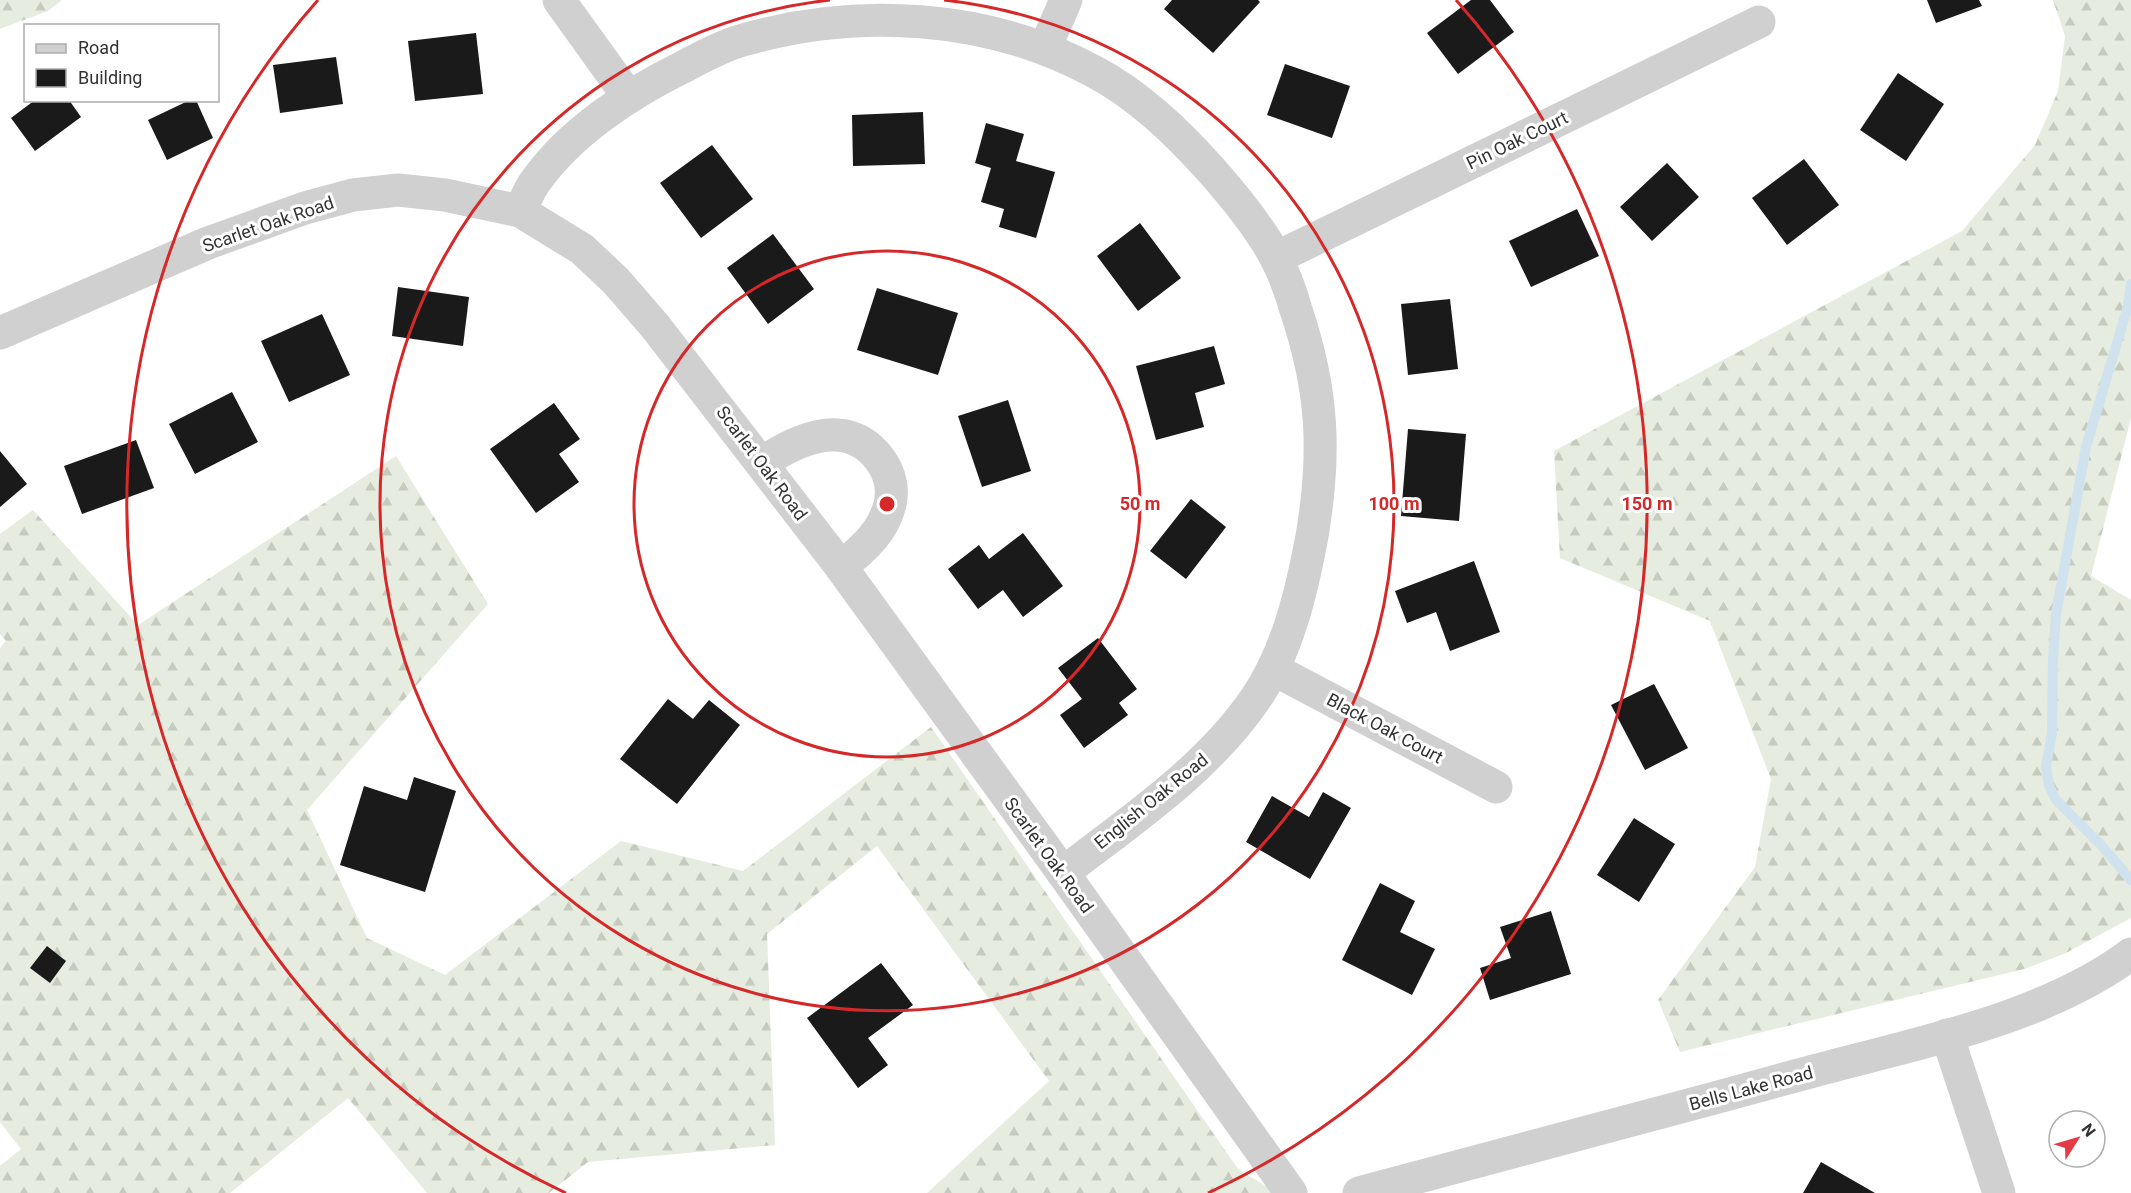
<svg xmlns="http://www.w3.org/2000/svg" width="2131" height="1193" font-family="Roboto,sans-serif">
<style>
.forest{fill:url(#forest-firs)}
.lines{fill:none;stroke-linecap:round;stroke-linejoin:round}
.stream{stroke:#cfe2ee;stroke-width:10}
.building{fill:#1a1a1a}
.minor{stroke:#d0d0d0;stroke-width:33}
.tertiary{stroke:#d0d0d0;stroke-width:33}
.ring{fill:none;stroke:#d62828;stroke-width:3}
.labels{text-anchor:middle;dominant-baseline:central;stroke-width:6;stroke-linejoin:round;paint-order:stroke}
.street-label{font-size:18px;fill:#333;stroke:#fff}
.centre{fill:#d62828;stroke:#fff;stroke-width:3}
.ring-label{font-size:18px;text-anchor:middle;font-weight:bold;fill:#d62828;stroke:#fff;stroke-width:6;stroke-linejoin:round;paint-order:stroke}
</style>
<defs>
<pattern id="forest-firs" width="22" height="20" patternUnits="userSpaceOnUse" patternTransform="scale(1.5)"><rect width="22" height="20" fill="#e6ecdf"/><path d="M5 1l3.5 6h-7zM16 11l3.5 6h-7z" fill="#c6cbc0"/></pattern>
</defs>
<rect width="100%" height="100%" fill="#fff"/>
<g class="forest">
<path d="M0,0H62L48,11L0,29Z"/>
<path d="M2053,0H2131V418L2091,576L2131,600V918L2064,954L2024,969L1680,1052L1658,1000L1755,867L1771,779L1710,621L1560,558L1554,451L1962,231L2035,145L2058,91L2065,36Z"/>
<path d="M396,456L488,604L307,810L367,938L445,975L621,841L743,871L931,727L1238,1169L1277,1193H927L1049,1081L877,846L767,934L775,1145L588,1162L549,1193H427L348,1098L230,1193H0V1166L21,1149L0,1122V648L6,641L0,634V534L33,510L138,625Z"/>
</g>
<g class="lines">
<path class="stream" d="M2131,284L2128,306L2086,447L2056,614L2053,660L2052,733L2046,767L2049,785L2056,800L2102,846L2131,880"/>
</g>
<g class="building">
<path d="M1172,0H1258L1260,2L1213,53L1164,9Z"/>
<path d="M1471,0H1490L1514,32L1458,74L1427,33Z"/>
<path d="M1927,0H1979L1982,6L1936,23Z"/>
<path d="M476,33L483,94L415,101L408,41Z"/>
<path d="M336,57L343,104L280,113L273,65Z"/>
<path d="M1285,64L1350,86L1332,138L1267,115Z"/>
<path d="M1898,73L1944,104L1906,161L1860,130Z"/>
<path d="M35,100H69L81,117L35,151L11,118Z"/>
<path d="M190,100H196L213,138L167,160L148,120Z"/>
<path d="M923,112L925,164L853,166L852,115Z"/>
<path d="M986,123L1024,134L1016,161L1055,172L1036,238L999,227L1004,209L981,202L991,168L975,163Z"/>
<path d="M712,145L753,199L701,238L660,183Z"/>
<path d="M1804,159L1839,205L1787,245L1752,198Z"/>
<path d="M1667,163L1699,197L1652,241L1620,207Z"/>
<path d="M1577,209L1599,256L1531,287L1509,241Z"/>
<path d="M1140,223L1181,278L1138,311L1097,256Z"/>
<path d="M773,234L814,289L768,324L727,268Z"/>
<path d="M398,287L469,297L463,346L392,336Z"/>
<path d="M877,288L958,313L938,375L857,350Z"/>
<path d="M1450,299L1458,369L1408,375L1401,304Z"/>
<path d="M322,314L350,375L289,402L261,341Z"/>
<path d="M1214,346L1225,384L1195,393L1204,427L1156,440L1136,366Z"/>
<path d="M232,392L258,442L195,474L169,424Z"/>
<path d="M1008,400L1031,471L982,487L958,416Z"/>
<path d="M554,403L580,439L559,454L579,482L536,513L490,449Z"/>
<path d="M1408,429L1466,434L1459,521L1401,516Z"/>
<path d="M136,440L154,488L82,514L64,466Z"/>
<path d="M0,451L27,484L0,507Z"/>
<path d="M1191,499L1226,527L1186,579L1150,551Z"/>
<path d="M1023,533L1063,586L1023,617L1003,590L978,609L948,569L979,545L989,559Z"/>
<path d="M1474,561L1500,632L1450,651L1436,612L1407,623L1395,591Z"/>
<path d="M1098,638L1137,689L1119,703L1128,715L1084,748L1060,715L1082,699L1058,668Z"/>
<path d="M1654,684L1688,748L1645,770L1611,705Z"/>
<path d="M668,699L693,719L709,700L740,725L677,804L620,759Z"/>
<path d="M414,777L456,791L425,892L340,865L364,786L407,800Z"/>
<path d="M1323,792L1351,808L1310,879L1246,842L1272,796L1309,817Z"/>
<path d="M1634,818L1675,844L1639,902L1597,875Z"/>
<path d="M1380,883L1415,901L1400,932L1435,949L1412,995L1342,960Z"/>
<path d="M1551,911L1571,974L1490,1000L1480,968L1511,958L1500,927Z"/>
<path d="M47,946L66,961L50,983L30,968Z"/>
<path d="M881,963L913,1005L868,1038L888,1065L858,1088L807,1018Z"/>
<path d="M1821,1162L1875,1193H1803Z"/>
</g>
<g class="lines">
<g class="minor">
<path d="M559,0L628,96"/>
<path d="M1045,48L1066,0"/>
<path d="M520,211C525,201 529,190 535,182C570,132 630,93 683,67C702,57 722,46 743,40C857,7 987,14 1093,71C1139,95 1178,133 1212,171C1235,197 1258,225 1275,256C1284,273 1291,292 1296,310C1323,390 1326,453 1312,536C1302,590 1288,651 1256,698C1207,770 1131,820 1063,873"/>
<path d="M1276,258L1759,22"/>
<path d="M0,333L208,243L305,208L353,195L398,190L445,195L520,211L582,249L616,281L655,326L841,567L1063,873L1291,1193"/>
<path d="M762,463C800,437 852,415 883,464C893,480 894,498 886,516C877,538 858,553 841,567"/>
<path d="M1273,669L1496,787"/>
</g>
<g class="tertiary">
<path d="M1947,1035L1999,1193"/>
<path d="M1359,1193C1510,1153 1660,1113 1810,1072C1913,1044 2045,1019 2131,954"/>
</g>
</g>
<g class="ring">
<circle cx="887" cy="504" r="253"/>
<path d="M944 0A507 507 0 1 1 830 0"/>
<path d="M566 1193A760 760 0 0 1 318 0M1456 0A760 760 0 0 1 1208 1193"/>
</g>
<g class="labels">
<g class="street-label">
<text transform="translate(1517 140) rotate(-26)">Pin Oak Court</text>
<text transform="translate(268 224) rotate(-19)">Scarlet Oak Road</text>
<text transform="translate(762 463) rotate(53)">Scarlet Oak Road</text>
<text transform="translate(1385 728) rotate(28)">Black Oak Court</text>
<text transform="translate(1151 801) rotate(-39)">English Oak Road</text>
<text transform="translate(1049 855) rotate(54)">Scarlet Oak Road</text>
<text transform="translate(1751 1088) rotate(-15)">Bells Lake Road</text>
</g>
</g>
<circle cx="887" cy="504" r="9" class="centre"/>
<g class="ring-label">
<text x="1140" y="510">50 m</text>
<text x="1394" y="510">100 m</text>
<text x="1647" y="510">150 m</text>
</g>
<rect x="24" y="24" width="195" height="78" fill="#ffffff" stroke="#adadad" stroke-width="1.5"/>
<rect x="36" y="44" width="30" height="9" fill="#d0d0d0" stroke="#adadad" stroke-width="1.5"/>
<text x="78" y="54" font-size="18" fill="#333333">Road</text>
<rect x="36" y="69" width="30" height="18" fill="#1a1a1a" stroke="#adadad" stroke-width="1.5"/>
<text x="78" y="84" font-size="18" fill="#333333">Building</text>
<g transform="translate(2077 1139) rotate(53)"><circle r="28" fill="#ffffff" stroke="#adadad" stroke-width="1.5"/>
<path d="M0-4.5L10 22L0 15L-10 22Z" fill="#e63946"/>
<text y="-9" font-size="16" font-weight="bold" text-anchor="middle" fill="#333333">N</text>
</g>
</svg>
